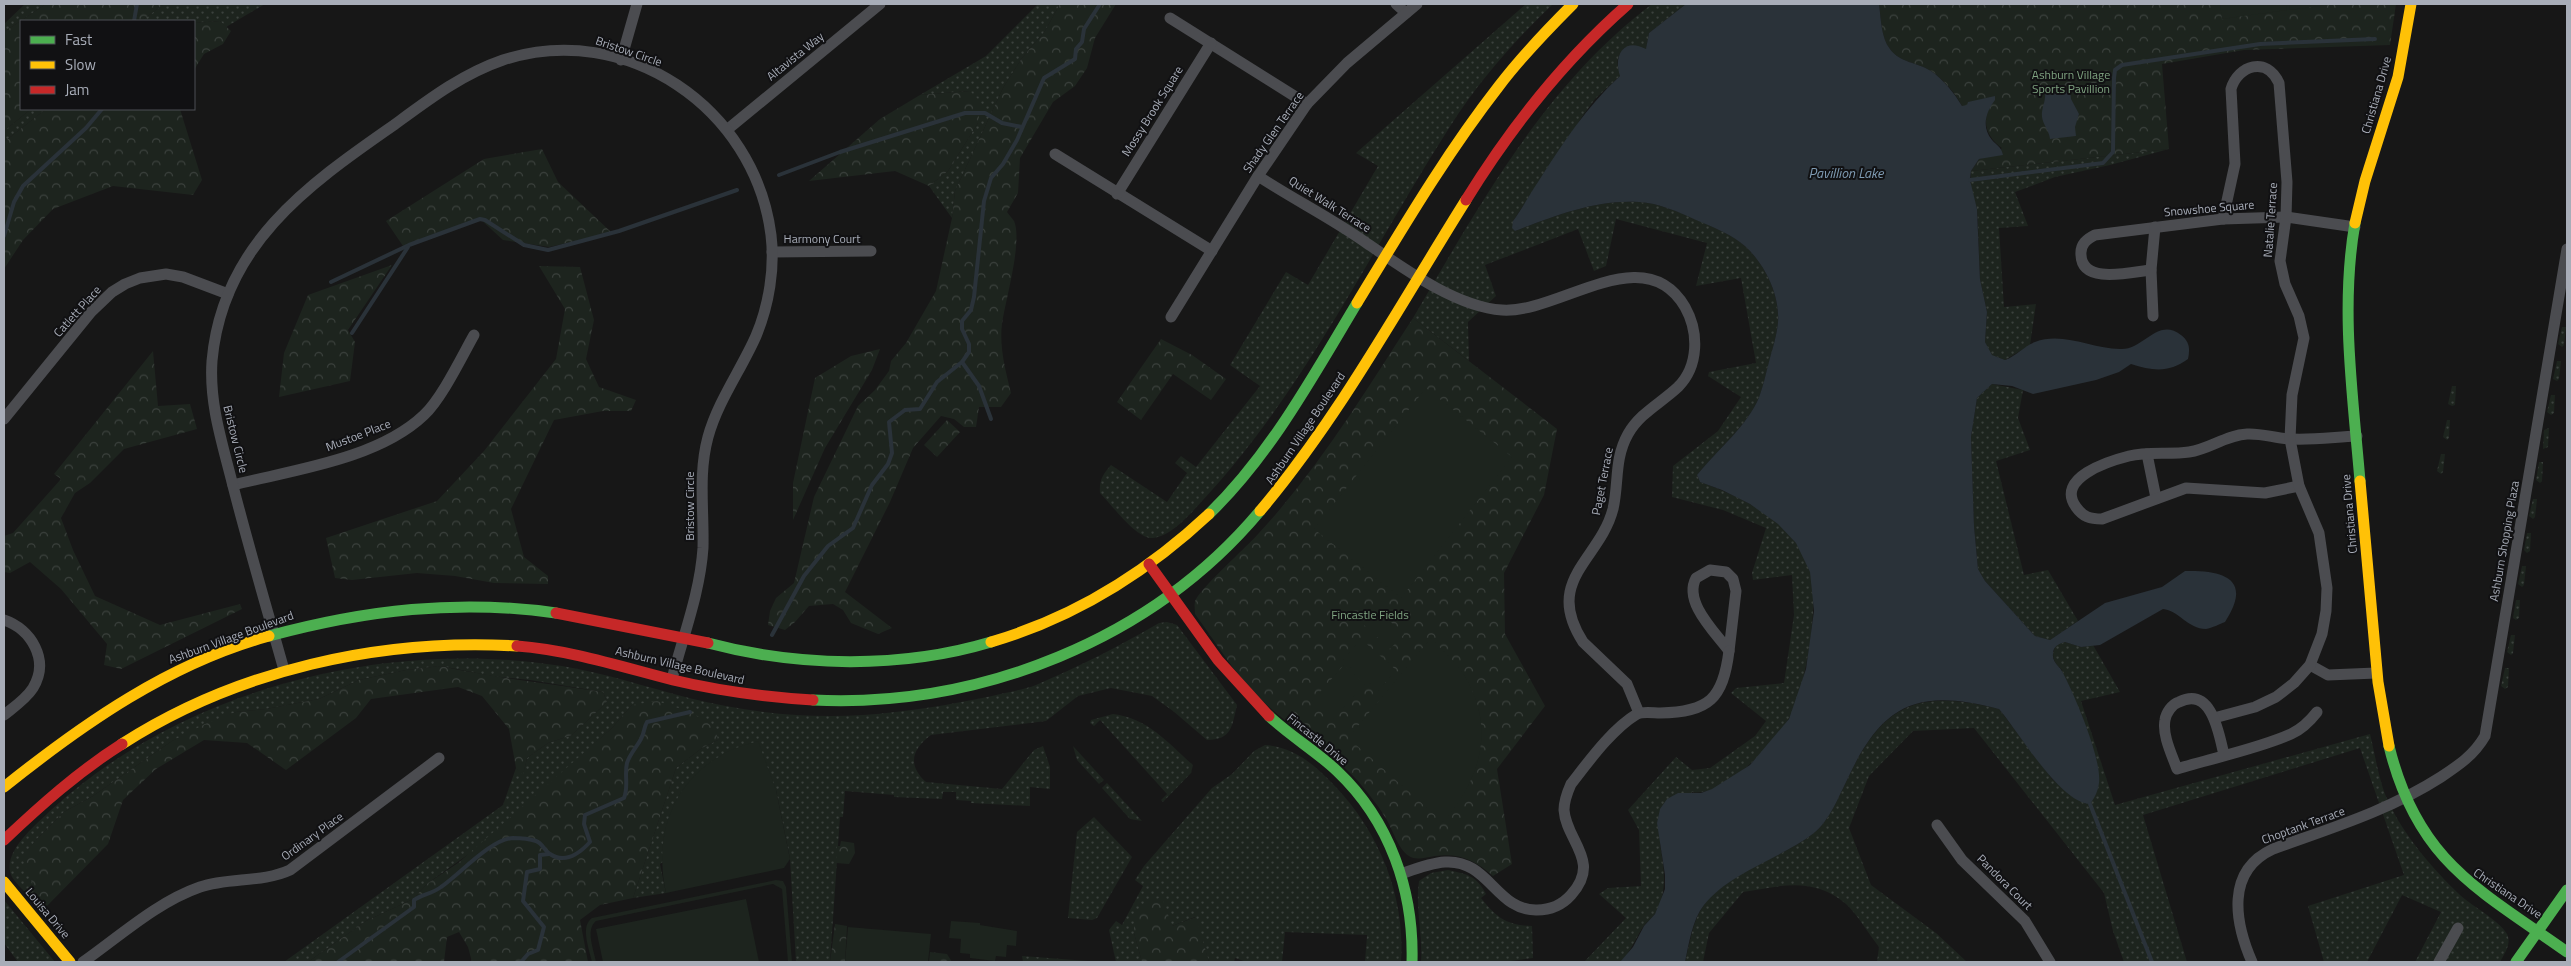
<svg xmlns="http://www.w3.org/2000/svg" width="2571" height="966" font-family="'Titillium Web',sans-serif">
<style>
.grass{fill:url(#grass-dots)}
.forest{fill:url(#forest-crowns)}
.pitch{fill:#1d241e}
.water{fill:#2a3239}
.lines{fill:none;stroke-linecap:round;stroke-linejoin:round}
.stream{stroke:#2a3239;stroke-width:4}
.street{stroke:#4b4c50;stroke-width:11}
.fast{stroke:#4caf50;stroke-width:11}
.slow{stroke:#ffc107;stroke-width:11}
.jam{stroke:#c62828;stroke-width:11}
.labels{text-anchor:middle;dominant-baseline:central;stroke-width:4;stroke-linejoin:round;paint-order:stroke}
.street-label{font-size:12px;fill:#a8adb8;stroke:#111113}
.park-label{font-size:12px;fill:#7fa381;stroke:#111113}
.water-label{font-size:14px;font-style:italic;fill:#7f9bb3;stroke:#111113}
</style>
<defs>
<pattern id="grass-dots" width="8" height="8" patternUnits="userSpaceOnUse" patternTransform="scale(1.25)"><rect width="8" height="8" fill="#1d241e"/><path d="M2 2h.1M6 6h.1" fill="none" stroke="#3b413d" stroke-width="1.8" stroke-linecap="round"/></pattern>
<pattern id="forest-crowns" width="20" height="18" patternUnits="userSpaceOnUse" patternTransform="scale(1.25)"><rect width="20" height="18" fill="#1d241e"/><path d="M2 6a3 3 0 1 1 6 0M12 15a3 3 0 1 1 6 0" fill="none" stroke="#3b413d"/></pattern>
</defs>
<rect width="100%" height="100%" fill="#171717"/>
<g class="grass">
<path d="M25,4H46L4,32V24Z"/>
<path d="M164,4H265L226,27L220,21L194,23V21H141Z"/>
<path d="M1038,4H1060L1045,31L1022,58L1003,88L955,191L952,218L929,186L948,171L978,123L970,91L920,95L986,56Z"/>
<path d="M1526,4H1553C1516,39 1479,81 1451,125C1370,251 1306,389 1203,500C1191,513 1172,536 1153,538C1137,540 1111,504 1100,493C1099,480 1103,474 1111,465L1167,502L1187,473L1175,463L1181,456L1196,467L1260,386L1230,365L1286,272L1308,285L1378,166L1356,153Z"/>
<path d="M1652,4H1686L1649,33L1646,50L1624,48C1616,58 1616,64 1621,75L1595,99L1584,114L1513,221L1515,231C1554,216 1596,199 1639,202C1658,203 1679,212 1697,220C1713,227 1733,235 1746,247C1765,265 1780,295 1778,322C1777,334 1773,347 1770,359C1766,373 1763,389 1757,402C1742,431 1717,450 1697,475L1700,482C1743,497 1798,524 1811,572C1819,605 1806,691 1788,720C1775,741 1756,761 1736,775C1724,784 1708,795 1692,792L1660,844C1664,869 1668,889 1656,912C1653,918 1647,921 1643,927C1635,939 1631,952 1620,962H1584L1626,918L1599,894L1608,888L1641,886L1639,830L1628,810L1676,757L1692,770L1710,768L1755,736L1766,721L1731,693L1736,688L1784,683L1794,615L1792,575L1753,580L1752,573L1766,528L1723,510L1672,497L1673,466L1718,431L1741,397L1708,376L1709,372L1756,363L1741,278L1696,286L1707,243L1616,219L1606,266L1594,271L1578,229L1485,265L1496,296L1468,322L1469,361L1413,318C1480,204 1545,85 1652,4Z"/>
<path d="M31,109H46L4,142V131Z"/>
<path d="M2169,149L2110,165L2055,177L2015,192L2028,226L1999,228L2004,307L2036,304L2030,345L2005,360L1991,355L1985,342L1987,312L1980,279L1978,226L1977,209L1971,189V171Z"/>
<path d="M2562,327H2566L2564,345L2562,347L2558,344Z"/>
<path d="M2557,361H2561L2559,379L2557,381L2553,379Z"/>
<path d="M1992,384L2023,390L2018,418L2030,450L1996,461L2024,575L2048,570L2078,621L2050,640L2035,636L1985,581L1978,569L1974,526L1971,437L1977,398Z"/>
<path d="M2452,386H2456L2455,405L2452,406L2448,404Z"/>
<path d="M2551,395H2555L2554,413L2551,415L2547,412Z"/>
<path d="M2447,420H2450L2449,438L2447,440L2443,437Z"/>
<path d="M2549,428L2548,447L2543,449L2544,430Z"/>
<path d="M2441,454H2445L2443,472L2441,474L2437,471Z"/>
<path d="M2539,462H2543L2542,481L2540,483L2536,480Z"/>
<path d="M2533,499H2537L2535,517L2533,519L2529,516Z"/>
<path d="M2527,533H2531L2530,551L2527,553L2524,550Z"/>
<path d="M2522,566H2526L2524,585L2522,587L2518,584Z"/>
<path d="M2516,600H2520L2519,618L2516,620L2513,618Z"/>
<path d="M1167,622L1177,625L1237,705C1232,726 1232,740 1207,740L1173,711L1152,696L1111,688L1078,696L1046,721L931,735C912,749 907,765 926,782L1002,789L1034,750L1043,746L1050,767V789L1030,787V806L971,803V801L956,800V792H943L942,799L894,797V795L845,791L843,817H840L830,962H796L790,859L776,790L660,864L666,893L633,898L676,768L702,748L718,740L632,705L612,728L487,841L428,883L413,899L366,921L308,962H284L503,805L516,768L523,774L527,758L548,743L572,735L607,702L603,692L530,680L492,676L441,666L406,670L359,680L319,699L266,709L236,712L172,741L93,796L64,812L35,841L23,858L43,910C33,899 20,889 12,877C0,853 36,825 51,810C184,688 386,638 562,666C605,673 646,687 689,698C744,712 806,719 863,715C907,712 949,705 992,696C1007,692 1023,690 1036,685C1078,667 1120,646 1159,623Z"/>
<path d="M2511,635H2515L2513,653L2511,655L2507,652Z"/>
<path d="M2065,642L2081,647L2093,645L2120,692L2081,701L2115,805L2370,734C2375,754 2379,782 2388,801C2404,836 2433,869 2460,895C2473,907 2499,920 2507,934C2512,944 2504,954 2500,962H2415L2441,912L2402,895L2367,962H2324L2308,906L2404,875L2360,748L2143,815L2187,962H2124L2113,931L2104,893L1974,728L1913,731L1869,776L1849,828L1871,885L1936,933L1967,962H1877L1879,947C1868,933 1858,915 1846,904C1813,876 1781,886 1743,892L1709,933L1703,962H1685C1690,944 1692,921 1704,905C1730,871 1782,858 1814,833C1830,820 1839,796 1848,778C1883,703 1918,689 1999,709L2052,779L2086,804L2062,670C2053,662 2050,655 2057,644Z"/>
<path d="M2505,668H2509L2508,687L2505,689L2501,686Z"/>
<path d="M1113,714C1148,718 1168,743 1193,765L1191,773L1163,802L1161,800L1167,794L1100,720L1094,726L1090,723L1091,720Z"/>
<path d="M1265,745C1290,747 1309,760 1327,778C1376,825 1406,893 1401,962H1365L1367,935L1285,932L1282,962H1247L1235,958L1234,962H1209L1195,917L1172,926L1134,933L1142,962H1116L1109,930L1116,921L1122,925L1143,886L1135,880L1144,866L1212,788L1232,774L1254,751Z"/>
<path d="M1073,746L1104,780L1099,784L1077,760Z"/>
<path d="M1107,783L1142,821L1130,819L1102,788Z"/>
<path d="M1094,817L1132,857L1097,918L1092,920L1068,918L1077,832Z"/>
<path d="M1448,870C1467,874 1477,876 1486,894L1481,898C1497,918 1506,925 1532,926L1533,958L1503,962H1421C1423,935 1415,908 1419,881L1431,873Z"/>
<path d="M4,900L55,962H18L4,943Z"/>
<path d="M1022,956L1101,962H1023Z"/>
</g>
<g class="forest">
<path d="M46,4H164L141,21H21V109H31L4,131V32Z"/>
<path d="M1060,4H1116L1095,38L1087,68L1075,86L1053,102L1020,158L1018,193L1007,212C1009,215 1012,218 1014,221C1023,241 1005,302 1002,324C999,347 1006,372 1011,393L1001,407H979L976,427H964L954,419L941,416L913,448L890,502L845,592L892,628L878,634L851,623L843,610L833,604L809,606L795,622L785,630L768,625L770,611L776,598L794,583L814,497L858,406L875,390L889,371L891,361L906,343L936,291L952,218L955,191L1003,88L1022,58L1045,31Z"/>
<path d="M1879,4H2396L2390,45L2244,50L2162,64L2169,149L1971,171L1979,159L1993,155L2002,148C1988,138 1981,123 1990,107L1962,106C1956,94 1943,79 1931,71C1917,62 1900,63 1890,49C1881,38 1881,18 1879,4Z"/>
<path d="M220,21L231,31L223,44L204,54L194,70V23Z"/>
<path d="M970,91L981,102L978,123L948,171L929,186L895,171L809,181L880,119L920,95Z"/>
<path d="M46,109H180L202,180L193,195L113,186L53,209L23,240L4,269V142Z"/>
<path d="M542,149L558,182L612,233L549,247L503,240L479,218L403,246L386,221L484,159Z"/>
<path d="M392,265L348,330L355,342L350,381L279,397L284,353L308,295Z"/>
<path d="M539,266L580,267L594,320L586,359L599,387L636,400L631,411H603L554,420L511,509L524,557L548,576V584L494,583L455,576L417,573L352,580L335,578L326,538L437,501L484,451L556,359L565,309Z"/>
<path d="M1413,318L1557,429L1544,495L1504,573L1505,634L1545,706L1497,769L1512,864L1493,876C1475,860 1459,853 1435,856C1426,857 1417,861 1409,856C1397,848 1393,829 1385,817C1378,805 1367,792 1358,781C1325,746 1281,723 1249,687C1229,665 1213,638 1195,614C1195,610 1194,605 1195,602C1198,590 1248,546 1259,533C1319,468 1365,392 1413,318Z"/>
<path d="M1161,339L1192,355L1226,379L1211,400L1173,374L1141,420L1117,402Z"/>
<path d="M880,349L872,370L825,448L793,520V483L815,378L851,356Z"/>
<path d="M153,351L158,406L190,404L197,429L124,449L90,483L75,493L61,518L73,550L95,596L160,625L240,604L242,609L121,669L104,665L107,644L61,589L30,562L10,573L4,572V536L13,533L61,479L54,474Z"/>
<path d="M947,420L960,432L937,457L924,445Z"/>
<path d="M441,666C494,678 549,683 603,692L607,702L572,735L548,743L527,758L523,775L516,768L509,729L482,696L458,687L371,699L356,718L286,770L247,743L204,740L156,769L123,800L108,844L43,910L22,858L35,841L64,812L93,796L172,741L205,724L236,712L266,709L319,699L359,680L406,670Z"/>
<path d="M657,701C676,708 716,716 718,740L702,748L676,768L633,898L600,905L580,920L588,962H472L468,947L459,932L447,937L444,962H308L366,921L413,899L428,883L458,863L612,728L632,705Z"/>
<path d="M841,841L854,843L855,853L849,864L836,863L837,846H840Z"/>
<path d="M1162,897L1172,926L1196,917L1209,962H1142L1134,933V915L1143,904Z"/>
<path d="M835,924L847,926L845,962H830Z"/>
<path d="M930,952L947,954L952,962H929Z"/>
</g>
<g class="pitch">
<path d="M2220,4H2286L2287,10L2222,19Z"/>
<path d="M2289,4H2336L2290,10Z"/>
<path d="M1426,388L1512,457L1401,598L1314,529Z"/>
<path d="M1376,609L1404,634L1390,649L1363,624Z"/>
<path d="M1431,638C1442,650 1455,661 1464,675C1496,727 1481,779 1443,822L1353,742V732Z"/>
<path d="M1361,639L1396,670L1378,691L1343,660Z"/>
<path d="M1344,665L1365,684L1333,719L1312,701Z"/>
<path d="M758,741L776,790L790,859L784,868L666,893C654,838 670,784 722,755C732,748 746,745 758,741Z"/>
<path d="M776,880L783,881L786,887L792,962H788L782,889L773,884L596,921C585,930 594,950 596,962H592C589,949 580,926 592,918Z"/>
<path d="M746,899L759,962H603L596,929Z"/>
<path d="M951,921L980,923V925L1017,931L1016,946L1007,945L1006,957L996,956L995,961L970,958V954L960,953L961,939L949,938Z"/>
<path d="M848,927L931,934L928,962H845Z"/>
</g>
<g class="water">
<path d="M1686,4H1879C1881,18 1881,38 1890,49C1900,63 1917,62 1931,71C1943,79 1955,94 1962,106L1967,105L1968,102L1995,96V100C1986,112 1981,127 1992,140C1997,146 2001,146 2003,155L1979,159L1971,171L1970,180L1977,209L1980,279L1987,312L1985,342L1992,355L2005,360C2016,356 2024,346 2035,342C2064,331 2094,350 2122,349C2144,349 2158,317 2181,335C2190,342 2190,349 2188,359C2169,373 2153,371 2131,364L2119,372L2096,380L2033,394L2012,386L1992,384L1977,398L1971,437L1974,526L1978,569L1985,581L2035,636L2050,640L2105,603L2162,587L2185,571C2224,570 2253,579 2225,622C2220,624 2212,628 2206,629C2188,629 2178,610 2163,609L2100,645L2081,647L2065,642C2059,644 2053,646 2053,654C2052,663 2060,666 2063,673C2075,696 2102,759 2099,783C2098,791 2095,797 2090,804C2060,803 2018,731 1999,709C1918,688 1883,703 1848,778C1839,796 1830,820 1814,833C1782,858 1730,872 1704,905C1692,920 1689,944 1685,962H1620L1633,947L1644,926L1655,914L1665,889V875L1657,823L1660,809L1667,799L1678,793H1701L1712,789L1750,765L1789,719L1806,669L1814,611L1810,572L1796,543L1778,524L1750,504L1722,490L1700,482L1697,475C1717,450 1742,431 1757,402C1763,389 1766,372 1770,358C1773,347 1777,334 1778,322C1780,295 1765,265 1746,247C1733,235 1713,227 1696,220C1679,212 1658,203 1639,202C1596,199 1554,216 1515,231L1512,228L1513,221C1522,209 1529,195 1538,182C1562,144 1587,106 1620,76C1613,55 1624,37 1646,49L1649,33Z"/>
<path d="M2070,90L2071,99L2079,114L2075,127L2076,136L2050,139C2049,130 2043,125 2042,117C2041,108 2046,102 2045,93Z"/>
</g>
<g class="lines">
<g class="stream">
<path d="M134,21L137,4"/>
<path d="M779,175L840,152L965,113H985L1002,123L1022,127"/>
<path d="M1970,180L2103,163L2113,152L2114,78L2115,70L2122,65L2260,44L2375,39"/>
<path d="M4,236L14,202L23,186L86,128L102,109"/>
<path d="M331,282L409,245L480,219L485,220L524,245L548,250L619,231L737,190"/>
<path d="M352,333L408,247"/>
<path d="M962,362L979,386L991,419"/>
<path d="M772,635L804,576L828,546L853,528L872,485L888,464L892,453L889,422L905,410L920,409L937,382L962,362L969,352V344L962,329V321L971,310L974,297L984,201L991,178L1003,164L1017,140L1044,78L1075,59L1076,49L1082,42L1084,29L1100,4"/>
<path d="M2090,804L2152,962"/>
<path d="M338,962L414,907V900C422,895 433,893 441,887C460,874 491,839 513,838C519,838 530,839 536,841C542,843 545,851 550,854C565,864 580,853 590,842L584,824L585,815L624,798C629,786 624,775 627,763C630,754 636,748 641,739C644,734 644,727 647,722L690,712"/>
<path d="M521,962L528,954L538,950L544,927L523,901L527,872L540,869V855L549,854"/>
</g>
<g class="street">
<path d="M1396,4L1406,13"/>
<path d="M1170,18L1307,104"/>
<path d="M621,60L637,4"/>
<path d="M728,129L880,4"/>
<path d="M1055,154L1212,251"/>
<path d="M1258,176C1293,199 1331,218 1365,242C1403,268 1456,307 1502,310C1559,314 1644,237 1685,307C1699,332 1699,366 1678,387C1661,403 1640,413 1628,434C1614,459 1619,483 1613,509C1600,560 1543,580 1583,642L1627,684L1639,713"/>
<path d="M1117,194L1211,43"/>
<path d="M772,252L871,251"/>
<path d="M2151,270C2131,272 2082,285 2081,255C2080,244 2087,239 2095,235L2223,219L2286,217L2355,227"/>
<path d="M2153,316L2151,270L2155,227"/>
<path d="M1171,317L1258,176L1307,104L1347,63L1417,4"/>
<path d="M4,419L91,312L112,292L125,284L140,278L166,274L183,277L228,294"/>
<path d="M2147,454L2156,498"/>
<path d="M233,485C293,470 378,459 424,415C442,398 461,358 474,335"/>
<path d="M2299,486L2265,493L2186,488L2102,519C2090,519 2083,517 2076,507C2055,478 2109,461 2129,456C2148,451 2170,455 2189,452C2210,449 2226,435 2247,434C2262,433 2277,439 2292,439C2313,440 2335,437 2357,436"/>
<path d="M1710,570L1726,572L1733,579L1736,591L1729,651C1715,632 1683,602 1696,578Z"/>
<path d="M4,620C31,629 50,660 33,688C26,699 14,707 4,715"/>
<path d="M2310,665L2328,675L2376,673"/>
<path d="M284,670C267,609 249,548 233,486C223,445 209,405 212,361C222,246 306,186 394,125C428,100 462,74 503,60C626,20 755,108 771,235C775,268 769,305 756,336C741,370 718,401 708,437C698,474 704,510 703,548C700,593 683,636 672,679"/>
<path d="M2214,718L2255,707L2276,697L2294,683L2310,665L2322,634L2326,611L2327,588L2319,533L2299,486L2290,439L2292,395L2304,338L2299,316L2285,284L2280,261L2286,217L2287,182L2279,83C2267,56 2238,65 2231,89L2235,164L2223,219"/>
<path d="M2224,755C2219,734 2212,686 2179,702C2172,704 2166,713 2165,720C2162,735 2172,755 2177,769C2212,758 2258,749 2291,734C2302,729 2310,721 2317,712"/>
<path d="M1937,825L1962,860L2025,921L2050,962"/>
<path d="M1401,874C1415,869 1430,863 1445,862C1489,859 1496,911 1537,910C1550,910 1562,905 1571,895C1602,861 1566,841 1564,810C1564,801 1567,793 1571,784C1589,761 1612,729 1637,714C1643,711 1654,713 1660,713C1709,712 1723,699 1729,651"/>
<path d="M83,962C120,936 157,902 200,887C229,877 262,883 290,870L439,758"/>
<path d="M2252,962C2235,923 2225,871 2273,849C2331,828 2388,811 2441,777C2459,765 2474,755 2485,736L2567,249"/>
<path d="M2439,962L2458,928"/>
</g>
<g class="fast">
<path d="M2355,223C2340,308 2353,396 2360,481"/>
<path d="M1209,514C1271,454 1313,376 1357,303"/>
<path d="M269,636C365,610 458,599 556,613"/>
<path d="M708,643C798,667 901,669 991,642"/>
<path d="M813,700C980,708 1152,640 1260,511"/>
<path d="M1269,716C1290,736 1316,751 1337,771C1390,821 1414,891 1412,962"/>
<path d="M2389,746C2417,861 2478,889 2567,952"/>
<path d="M2516,962L2567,890"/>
</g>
<g class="slow">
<path d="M2355,223L2365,181L2398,77L2411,4"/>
<path d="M1357,303C1402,229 1446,154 1499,86C1521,57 1547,30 1573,4"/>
<path d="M2360,481L2378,682L2389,746"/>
<path d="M1260,511C1340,416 1400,305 1466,200"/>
<path d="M991,642C1073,618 1147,572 1209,514"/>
<path d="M122,744C237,670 380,638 517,646"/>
<path d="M4,787C84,723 170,663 269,636"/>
<path d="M4,882L70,962"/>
</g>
<g class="jam">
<path d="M1466,200C1511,127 1563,61 1628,4"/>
<path d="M1149,564L1218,660L1269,716"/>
<path d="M556,613L708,643"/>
<path d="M517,646C570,650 622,667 673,680C719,691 766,697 813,700"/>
<path d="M4,840C41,805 78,772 122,744"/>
</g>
</g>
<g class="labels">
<g class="street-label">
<text transform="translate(629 51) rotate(19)">Bristow Circle</text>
<text transform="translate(795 56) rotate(-39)">Altavista Way</text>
<text transform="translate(2376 95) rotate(-74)">Christiana Drive</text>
<text transform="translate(1152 111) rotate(-58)">Mossy Brook Square</text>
<text transform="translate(1273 132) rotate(-55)">Shady Glen Terrace</text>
<text transform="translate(1330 204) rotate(32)">Quiet Walk Terrace</text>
<text transform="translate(2209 208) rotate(-5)">Snowshoe Square</text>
<text transform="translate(2270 220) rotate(-86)">Natalie Terrace</text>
<text x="822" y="238">Harmony Court</text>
<text transform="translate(77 311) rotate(-48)">Catlett Place</text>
<text transform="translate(1305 428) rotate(-56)">Ashburn Village Boulevard</text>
<text transform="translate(358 435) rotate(-21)">Mustoe Place</text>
<text transform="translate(236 439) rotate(76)">Bristow Circle</text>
<text transform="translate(1602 481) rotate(-79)">Paget Terrace</text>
<text transform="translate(689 506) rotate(-90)">Bristow Circle</text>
<text transform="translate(2349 514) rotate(-95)">Christiana Drive</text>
<text transform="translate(2504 541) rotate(-80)">Ashburn Shopping Plaza</text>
<text transform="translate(231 637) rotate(-20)">Ashburn Village Boulevard</text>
<text transform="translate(680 665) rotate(13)">Ashburn Village Boulevard</text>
<text transform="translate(1318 739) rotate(39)">Fincastle Drive</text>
<text transform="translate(2303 825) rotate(-20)">Choptank Terrace</text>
<text transform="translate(312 836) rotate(-36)">Ordinary Place</text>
<text transform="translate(2005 882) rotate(45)">Pandora Court</text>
<text transform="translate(2508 893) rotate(34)">Christiana Drive</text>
<text transform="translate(48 913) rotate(50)">Louisa Drive</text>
</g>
<g class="park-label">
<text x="2071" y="74">Ashburn Village<tspan x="2071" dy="14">Sports Pavillion</tspan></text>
<text x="1370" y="614">Fincastle Fields</text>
</g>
<g class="water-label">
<text x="1846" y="172">Pavillion Lake</text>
</g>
</g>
<rect width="2571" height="966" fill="none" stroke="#a8adb8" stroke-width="10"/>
<rect x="20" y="20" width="175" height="90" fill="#111113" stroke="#4d4f55"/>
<rect x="30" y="36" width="25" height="8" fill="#4caf50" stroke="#4d4f55"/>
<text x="65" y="45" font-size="15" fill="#a8adb8">Fast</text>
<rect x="30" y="61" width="25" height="8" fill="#ffc107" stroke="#4d4f55"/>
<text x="65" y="70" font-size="15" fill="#a8adb8">Slow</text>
<rect x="30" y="86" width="25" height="8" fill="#c62828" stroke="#4d4f55"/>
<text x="65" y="95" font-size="15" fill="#a8adb8">Jam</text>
</svg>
